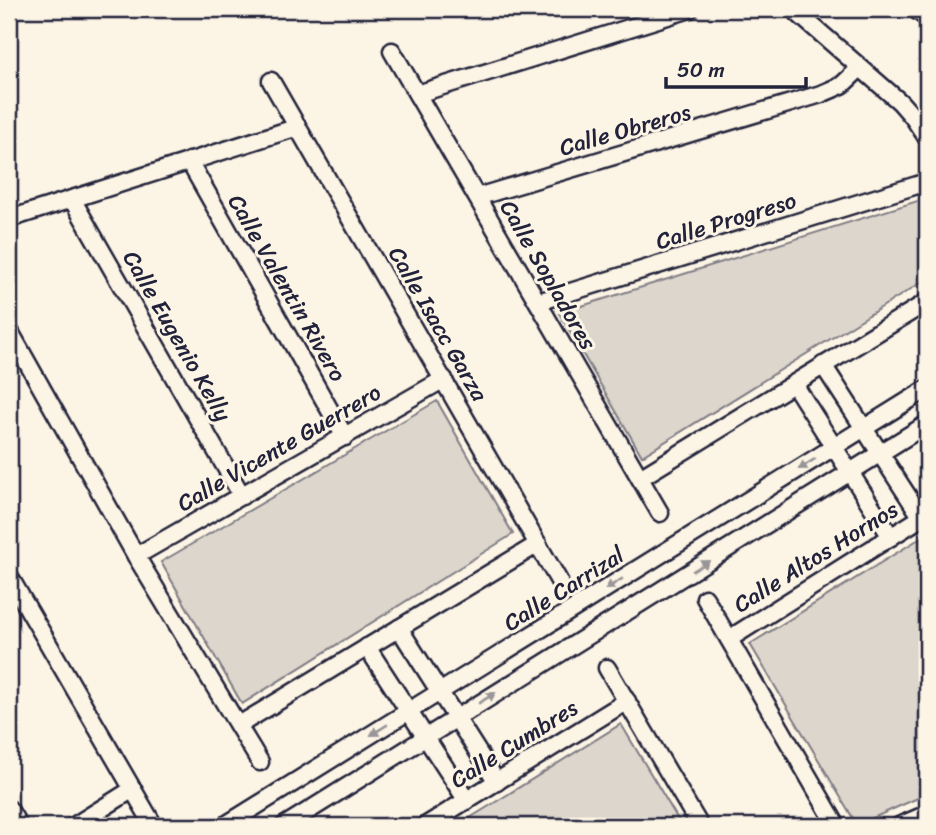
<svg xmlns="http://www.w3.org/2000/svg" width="936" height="835" font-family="Sriracha,sans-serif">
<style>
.green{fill:#dcd6cc;stroke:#7f7c84;stroke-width:2}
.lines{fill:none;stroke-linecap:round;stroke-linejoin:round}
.street-casing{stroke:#22223b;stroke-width:21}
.street{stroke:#fcf5e5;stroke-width:16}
.oneway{fill:#9a9698}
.labels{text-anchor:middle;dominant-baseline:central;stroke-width:6;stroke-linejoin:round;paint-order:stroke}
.street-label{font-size:23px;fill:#22223b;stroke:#fcf5e5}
</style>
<rect width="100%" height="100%" fill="#fcf5e5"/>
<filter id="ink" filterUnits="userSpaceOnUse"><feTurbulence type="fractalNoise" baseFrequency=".0143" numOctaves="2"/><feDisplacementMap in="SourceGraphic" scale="14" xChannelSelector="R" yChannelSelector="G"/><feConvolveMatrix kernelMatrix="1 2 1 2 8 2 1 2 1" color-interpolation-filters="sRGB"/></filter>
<g filter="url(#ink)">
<g class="green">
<path d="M927,198V279L642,456L559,313Z"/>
<path d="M437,401L513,534L242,704L161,562Z"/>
<path d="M927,534V794L857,825L750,644Z"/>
<path d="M621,724L682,826H457Z"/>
</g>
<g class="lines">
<g class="street-casing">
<g id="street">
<path d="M793,9L900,102L913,117L927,138"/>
<path d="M915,9L927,18"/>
<path d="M392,51L660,513"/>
<path d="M271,81L559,581"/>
<path d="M417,94L690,9"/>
<path d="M189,161L345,437"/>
<path d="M477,197L821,94L842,85L860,68"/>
<path d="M72,199L242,496"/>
<path d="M9,219L298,127"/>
<path d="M538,302L927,182"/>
<path d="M9,330L136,556L260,762"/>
<path d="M823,365L922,518"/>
<path d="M794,384L891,537"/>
<path d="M640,478L927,302"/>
<path d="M136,556L444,379"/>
<path d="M9,576L154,826"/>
<path d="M705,598L837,826"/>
<path d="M399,628L497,782"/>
<path d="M729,639L927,514"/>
<path d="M367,647L467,801"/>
<path d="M607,668L700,826"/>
<path d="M239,725L538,544"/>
<path d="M9,809L19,826"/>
<path d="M74,826L133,789"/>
<path d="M224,826L927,389"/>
<path d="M284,826L927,424"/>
<path d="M425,826L627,701"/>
<path d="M899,826L927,814"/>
</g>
</g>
<use href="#street" class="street"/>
</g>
<defs><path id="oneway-solid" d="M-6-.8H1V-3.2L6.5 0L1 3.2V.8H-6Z" transform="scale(1.75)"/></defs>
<g class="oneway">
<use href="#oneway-solid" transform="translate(807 464) rotate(148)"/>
<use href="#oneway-solid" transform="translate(701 566) rotate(-32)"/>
<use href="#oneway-solid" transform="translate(614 584) rotate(148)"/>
<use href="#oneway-solid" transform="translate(487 698) rotate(-32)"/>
<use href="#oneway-solid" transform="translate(379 730) rotate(148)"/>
</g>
</g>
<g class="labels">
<g class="street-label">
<text transform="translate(625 130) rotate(-16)">Calle Obreros</text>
<text transform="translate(726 221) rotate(-17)">Calle Progreso</text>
<text transform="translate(548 275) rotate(60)">Calle Sopladores</text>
<text transform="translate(287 288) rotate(60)">Calle Valentin Rivero</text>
<text transform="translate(438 324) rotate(60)">Calle Isacc Garza</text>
<text transform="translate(177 336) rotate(60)">Calle Eugenio Kelly</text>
<text transform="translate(279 448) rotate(-30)">Calle Vicente Guerrero</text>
<text transform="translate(816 557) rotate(-32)">Calle Altos Hornos</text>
<text transform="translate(564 589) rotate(-32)">Calle Carrizal</text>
<text transform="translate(514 744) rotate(-32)">Calle Cumbres</text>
</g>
</g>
<rect width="936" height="835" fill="none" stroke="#fcf5e5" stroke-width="35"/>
<rect x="18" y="18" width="901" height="800" fill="none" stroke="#22223b" stroke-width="2.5" filter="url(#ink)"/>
<path d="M666 77v10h140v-10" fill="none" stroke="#22223b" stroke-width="3.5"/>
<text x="677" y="77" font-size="21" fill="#22223b" stroke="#fcf5e5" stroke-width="5" paint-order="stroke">50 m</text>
</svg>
